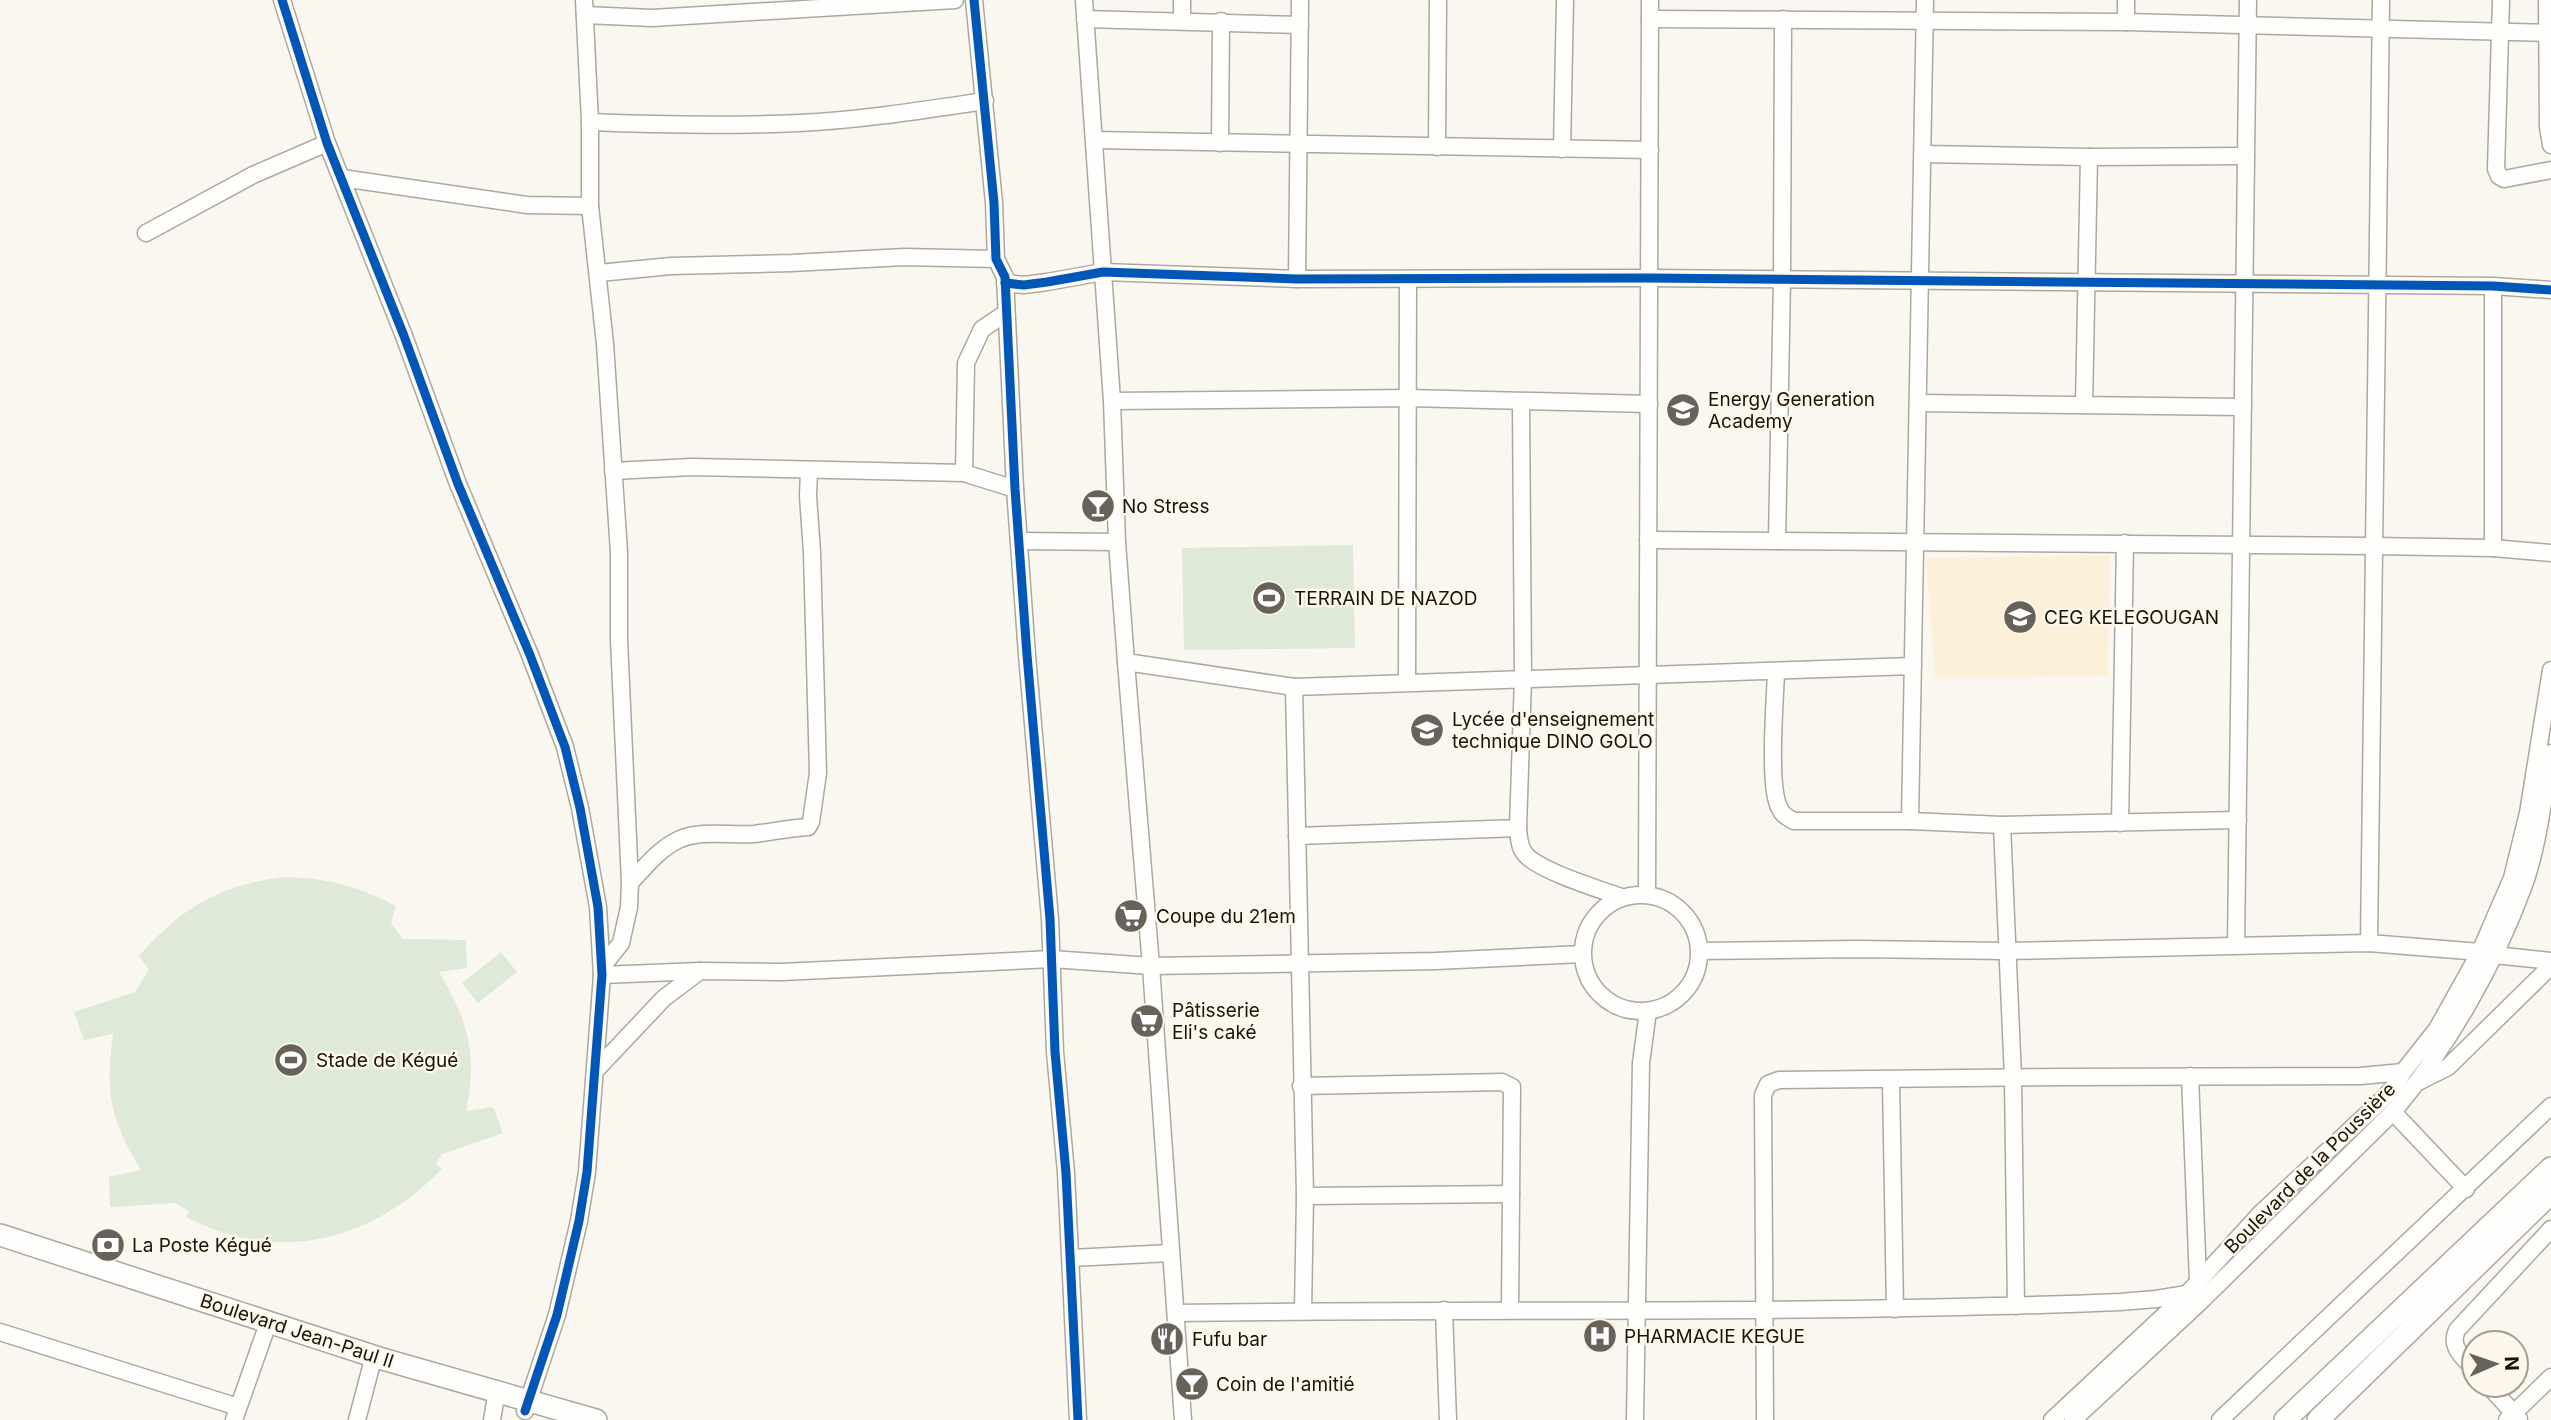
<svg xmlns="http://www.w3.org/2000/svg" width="2551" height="1420" font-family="Inter,sans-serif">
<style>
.built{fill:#fcf1d8}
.garden{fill:#dfe9d7}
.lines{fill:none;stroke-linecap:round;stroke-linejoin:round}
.minor-casing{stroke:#aca8a0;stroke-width:19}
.major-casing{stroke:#aca8a0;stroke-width:24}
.minor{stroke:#fefefd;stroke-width:16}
.major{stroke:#fefefd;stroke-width:21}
.cycleway-casing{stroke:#fef8ec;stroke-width:13}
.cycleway{stroke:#0057b8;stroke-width:9}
.labels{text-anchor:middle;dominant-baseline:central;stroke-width:5;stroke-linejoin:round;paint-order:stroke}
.poi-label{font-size:19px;fill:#1a1409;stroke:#fef8ec;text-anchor:start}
.street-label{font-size:19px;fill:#1a1409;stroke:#fef8ec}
</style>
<rect width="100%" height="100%" fill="#faf7f0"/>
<g class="built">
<path d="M2110,555L2108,676L1935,677L1926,558Z"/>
<path d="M1585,1322H1616L1615,1350L1585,1349Z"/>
</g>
<g class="garden">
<path d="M1353,545L1355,648L1184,650L1182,548Z"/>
<path d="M284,877C328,878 357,886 396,906L391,923L403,939L466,940L467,968L439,972C468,1021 478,1054 466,1111L493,1107L503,1133L442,1154L436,1163L442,1169C371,1242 277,1265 186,1217L189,1211L175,1203L110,1207L109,1177L141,1170C110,1119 105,1093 113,1034L84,1040L74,1012L135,992L149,970L139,956C182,907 220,885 284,877Z"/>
<path d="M501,952L517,972L478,1003L462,983Z"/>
</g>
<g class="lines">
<g class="minor-casing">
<g id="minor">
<path d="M282,0L327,143L404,336L458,484L530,655L565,747L580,808L598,907L602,975L587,1172L579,1221L557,1315L525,1411"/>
<path d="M584,0L590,122V206L605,344L619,552V640L630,883L629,907L621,943L602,967"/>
<path d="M974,0L994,203L996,259L1005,277L1015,489L1027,655L1050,919L1055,1052L1066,1173L1078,1420"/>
<path d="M1084,0L1112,401L1117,542L1126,662L1151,966L1183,1420"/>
<path d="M2501,0L2496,169L2499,176L2504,179L2551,170"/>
<path d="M2547,0L2548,127L2551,145"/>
<path d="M585,15L652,18L955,0"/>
<path d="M1085,19L1300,25"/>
<path d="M1650,19L2126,22L2547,33"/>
<path d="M1182,21V0"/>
<path d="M2126,22V0"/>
<path d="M590,122C660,125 729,126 799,123C861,120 924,110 985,101"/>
<path d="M1094,140L1650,150"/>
<path d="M1220,143L1221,21"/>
<path d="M1437,147L1438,0"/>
<path d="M1562,149L1565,0"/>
<path d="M1923,154L2089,157L2246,156"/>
<path d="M342,178L527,205L590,206"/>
<path d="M146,233L253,175L327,143"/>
<path d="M599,273L671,266L792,263L904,257L996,259"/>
<path d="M1297,279L1300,0"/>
<path d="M1005,283L1024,285L1047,282L1103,272L1297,279L1649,278L2493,286L2551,290"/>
<path d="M1112,401L1409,398L1649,404"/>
<path d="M1918,403L2243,407"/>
<path d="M2084,405L2089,157"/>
<path d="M613,471L692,467L964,473L1015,489"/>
<path d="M964,473L966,363L982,329L1006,313"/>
<path d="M1648,540L2374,546L2493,548L2551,553"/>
<path d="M1019,541L1117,542"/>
<path d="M1777,541L1782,280L1783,19"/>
<path d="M2493,548V286"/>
<path d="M1126,662L1294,687L1913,666"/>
<path d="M1776,672C1775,701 1768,785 1779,807C1782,815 1787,817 1794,821H1910L2002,825L2238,820"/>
<path d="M1407,681L1408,279"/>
<path d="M1294,687L1305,1196L1303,1311"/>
<path d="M1910,821L1925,0"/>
<path d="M2120,823L2125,543"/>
<path d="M2002,825L2013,1078L2016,1306"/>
<path d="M1518,828C1519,838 1519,847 1525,854C1539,871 1599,889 1621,897"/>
<path d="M1297,836L1518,828L1523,678L1521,402"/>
<path d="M630,883C644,868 659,849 678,840C701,829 730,836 754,834C772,832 790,828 808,827L811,822L818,773L812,552L808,496L809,470"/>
<path d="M1647,894L1650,0"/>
<circle cx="1641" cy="953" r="58"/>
<path d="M2369,943L2381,0"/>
<path d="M2236,945L2248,0"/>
<path d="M1700,951L1857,949L2006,951L2369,943L2480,952"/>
<path d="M2494,955L2551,961"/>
<path d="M602,975L700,971"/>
<path d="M596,1070L664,998L700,971L782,972L1052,959L1151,966L1436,961L1582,954"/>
<path d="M2190,1076L2198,1281"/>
<path d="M1891,1080L1895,1309"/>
<path d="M2420,1081L2448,1067L2551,966"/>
<path d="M1301,1086L1502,1082L1512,1087L1510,1310"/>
<path d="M2393,1112L2466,1189"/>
<path d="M1305,1196L1511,1194"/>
<path d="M1071,1258L1171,1253"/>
<path d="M1444,1310L1448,1420"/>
<path d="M1176,1313C1490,1308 1805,1315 2120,1302L2156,1299L2187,1294"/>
<path d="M0,1332L238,1407"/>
<path d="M2474,1369C2463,1357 2449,1347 2457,1330L2551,1229"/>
<path d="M2488,1385L2519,1419"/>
<path d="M234,1420L265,1332"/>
<path d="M357,1420L372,1363"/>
<path d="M492,1420L495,1402"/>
<path d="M1635,1420L1641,1063L1648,1011"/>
<path d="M1765,1420L1763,1095L1768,1084L1779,1080L2066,1077L2361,1076L2403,1072"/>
<path d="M2052,1420L2187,1294L2261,1213L2381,1101L2398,1082L2403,1072L2437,1029L2480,952L2512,878L2528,813L2551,670"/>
<path d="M2073,1420L2198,1304L2393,1112C2447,1048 2495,965 2524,885C2538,847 2544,794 2551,753"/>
<path d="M2220,1420L2551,1106"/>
<path d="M2507,1420L2551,1377"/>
</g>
</g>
<g class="major-casing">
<g id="major">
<path d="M0,1235L379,1358L596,1420"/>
<path d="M2285,1420L2551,1168"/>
<path d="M2318,1420L2551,1193"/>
</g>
</g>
<use href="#minor" class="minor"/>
<use href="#major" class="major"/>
<g class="cycleway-casing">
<g id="cycleway">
<path d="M282,0L327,143L404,336L458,484L530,655L565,747L580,808L598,907L602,975L587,1172L579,1221L557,1315L525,1411"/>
<path d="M974,0L994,203L996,259L1005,277L1015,489L1027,655L1050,919L1055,1052L1066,1173L1078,1420"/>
<path d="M1005,283L1024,285L1047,282L1103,272L1297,279L1649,278L2493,286L2551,290"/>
</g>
</g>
<use href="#cycleway" class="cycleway"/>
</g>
<defs>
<g id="university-disc" transform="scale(1.75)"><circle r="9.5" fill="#68635a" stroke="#fef8ec"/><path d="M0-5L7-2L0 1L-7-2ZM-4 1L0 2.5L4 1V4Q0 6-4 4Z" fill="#fff"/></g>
<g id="bar-disc" transform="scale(1.75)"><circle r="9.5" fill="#68635a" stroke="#fef8ec"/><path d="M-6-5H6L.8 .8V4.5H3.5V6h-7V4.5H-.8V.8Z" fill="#fff"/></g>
<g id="stadium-disc" transform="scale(1.75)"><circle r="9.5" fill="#68635a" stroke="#fef8ec"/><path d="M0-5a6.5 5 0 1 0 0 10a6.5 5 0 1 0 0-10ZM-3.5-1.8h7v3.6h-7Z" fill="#fff"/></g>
<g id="school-disc" transform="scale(1.75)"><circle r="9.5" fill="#68635a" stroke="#fef8ec"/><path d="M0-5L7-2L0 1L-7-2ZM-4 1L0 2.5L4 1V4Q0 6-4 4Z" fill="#fff"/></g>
<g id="supermarket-disc" transform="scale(1.75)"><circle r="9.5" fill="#68635a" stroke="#fef8ec"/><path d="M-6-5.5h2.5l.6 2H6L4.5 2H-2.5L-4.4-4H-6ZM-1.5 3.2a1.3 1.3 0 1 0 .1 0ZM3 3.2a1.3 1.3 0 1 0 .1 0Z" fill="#fff"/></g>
<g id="bank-disc" transform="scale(1.75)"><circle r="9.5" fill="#68635a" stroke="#fef8ec"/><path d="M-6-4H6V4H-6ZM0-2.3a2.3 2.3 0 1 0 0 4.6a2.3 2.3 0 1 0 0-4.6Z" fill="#fff"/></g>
<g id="hospital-disc" transform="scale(1.75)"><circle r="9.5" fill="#68635a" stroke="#fef8ec"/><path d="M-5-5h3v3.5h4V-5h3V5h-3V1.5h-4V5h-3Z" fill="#fff"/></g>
<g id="restaurant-disc" transform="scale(1.75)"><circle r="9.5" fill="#68635a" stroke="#fef8ec"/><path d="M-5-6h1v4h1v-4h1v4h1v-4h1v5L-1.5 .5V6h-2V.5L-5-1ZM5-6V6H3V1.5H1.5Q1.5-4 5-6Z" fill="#fff"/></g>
</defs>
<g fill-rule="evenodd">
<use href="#university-disc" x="1683" y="410"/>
<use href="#bar-disc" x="1098" y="506"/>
<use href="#stadium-disc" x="1269" y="598"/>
<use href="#school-disc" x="2020" y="617"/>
<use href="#school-disc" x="1427" y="730"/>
<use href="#supermarket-disc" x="1131" y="916"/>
<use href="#supermarket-disc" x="1147" y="1021"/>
<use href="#stadium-disc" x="291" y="1060"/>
<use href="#bank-disc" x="108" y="1245"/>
<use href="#hospital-disc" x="1600" y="1336"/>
<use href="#restaurant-disc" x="1167" y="1339"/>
<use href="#bar-disc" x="1192" y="1384"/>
</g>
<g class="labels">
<g class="poi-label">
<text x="1708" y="399">Energy Generation<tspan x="1708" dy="22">Academy</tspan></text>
<text x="1122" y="506">No Stress</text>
<text x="1294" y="598">TERRAIN DE NAZOD</text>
<text x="2044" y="617">CEG KELEGOUGAN</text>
<text x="1452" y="719">Lycée d'enseignement<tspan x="1452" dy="22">technique DINO GOLO</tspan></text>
<text x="1156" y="916">Coupe du 21em</text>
<text x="1172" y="1010">Pâtisserie<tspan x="1172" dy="22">Eli's caké</tspan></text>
<text x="316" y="1060">Stade de Kégué</text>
<text x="132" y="1245">La Poste Kégué</text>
<text x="1624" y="1336">PHARMACIE KEGUE</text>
<text x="1192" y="1339">Fufu bar</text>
<text x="1216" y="1384">Coin de l'amitié</text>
</g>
<g class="street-label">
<text transform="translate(2310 1168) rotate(-45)">Boulevard de la Poussière</text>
<text transform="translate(297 1331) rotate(18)">Boulevard Jean-Paul II</text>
</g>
</g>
<g transform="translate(2495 1364) rotate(88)"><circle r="33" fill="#fef8ec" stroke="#a39d91" stroke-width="2"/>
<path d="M0-5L12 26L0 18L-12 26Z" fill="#68635a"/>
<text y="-10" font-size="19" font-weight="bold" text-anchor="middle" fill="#1a1409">N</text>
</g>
</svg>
